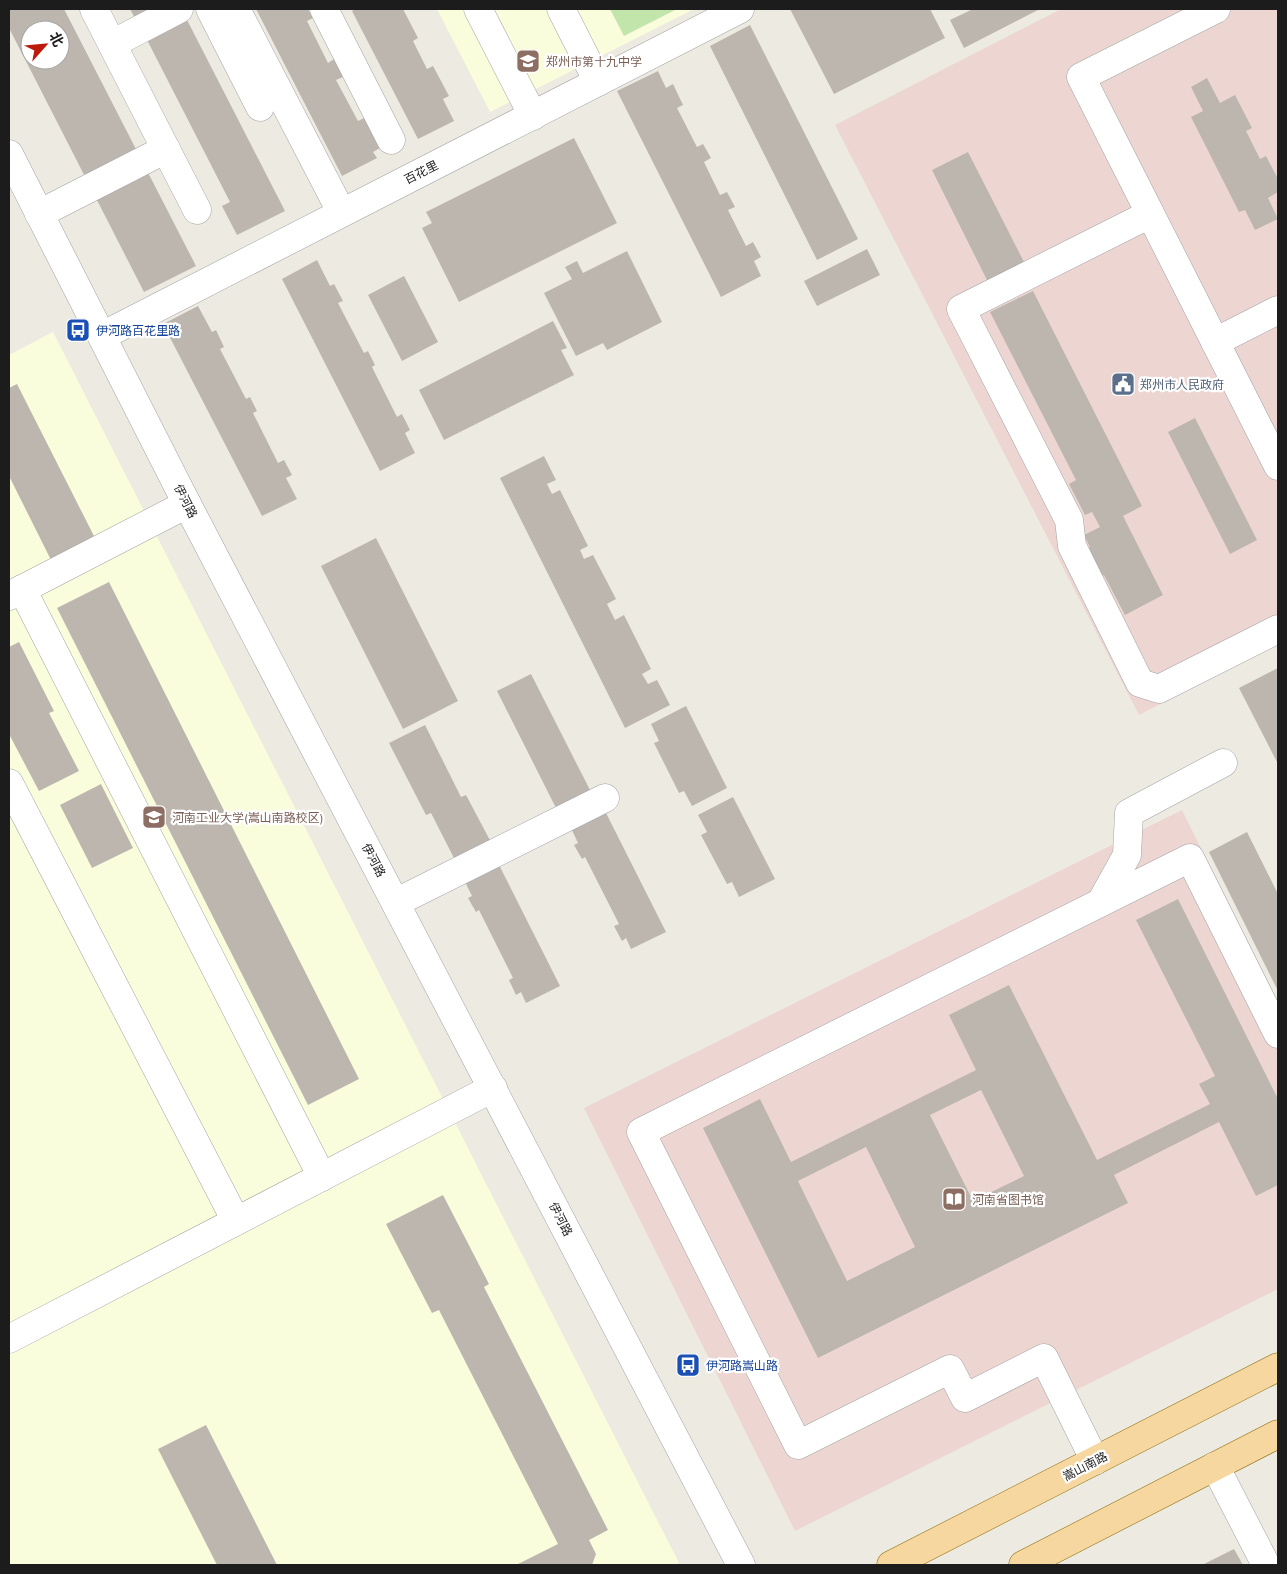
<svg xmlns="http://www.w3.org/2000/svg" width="1287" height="1574" font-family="Mulish,'Noto Sans SC',sans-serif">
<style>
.commercial{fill:#edd6d2}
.education{fill:#fafddc}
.grass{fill:#c2e5ab}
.building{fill:#bdb6af;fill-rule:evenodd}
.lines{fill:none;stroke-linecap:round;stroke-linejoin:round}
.minor-casing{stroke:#a3a3a3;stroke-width:29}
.major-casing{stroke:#8b6b09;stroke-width:29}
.minor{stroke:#fff;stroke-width:28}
.major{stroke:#f6d79f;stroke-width:28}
.labels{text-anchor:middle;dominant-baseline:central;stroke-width:4.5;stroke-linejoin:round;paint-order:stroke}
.education-label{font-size:12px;fill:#785e54;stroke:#fff;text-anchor:start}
.street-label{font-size:12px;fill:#1c1c1c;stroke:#fff}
.transit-label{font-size:12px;fill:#164399;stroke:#fff;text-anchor:start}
.service-label{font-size:12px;fill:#4e5e75;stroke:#fff;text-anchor:start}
</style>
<rect width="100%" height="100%" fill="#edeae2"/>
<g class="commercial">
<path d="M1061,9H1278V643L1139,715L835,125Z"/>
<path d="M1182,810L1278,1003V1289L795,1531L584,1108Z"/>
</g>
<g class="education">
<path d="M437,9H694L490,112Z"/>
<path d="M53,332L679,1563L674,1565H9V355Z"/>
</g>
<path class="grass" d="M610,9H677L624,36Z"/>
<g class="building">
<path d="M9,9H64L196,266L144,292L9,28ZM30,30H60V60H30Z"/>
<path d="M130,9H158L136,20Z"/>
<path d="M256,9H308L313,18L307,21L328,63L334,59L343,77L336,80L358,121L364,118L380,148L373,152L377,158L342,176Z"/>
<path d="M356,9H403L418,38L413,41L427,69L433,66L449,96L443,99L454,121L418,139L352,11Z"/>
<path d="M790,9H930L945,38L834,94Z"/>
<path d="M973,9H1040L964,48L950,20Z"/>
<path d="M185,16L285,211L237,235L222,206L230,202L145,36Z"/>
<path d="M750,25L858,239L817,260L710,46Z"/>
<path d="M658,71L666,88L673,84L683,105L677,108L697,147L703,144L711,158L704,162L720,195L727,192L735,207L728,210L746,246L753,242L761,257L754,261L761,276L721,297L617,91Z"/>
<path d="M1207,78L1220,103L1235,95L1252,128L1246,131L1260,159L1266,156L1278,179V192L1268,198L1278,219L1255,230L1245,210L1239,212L1191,117L1203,111L1191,87Z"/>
<path d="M574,138L617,223L459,302L422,228L432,223L426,212Z"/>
<path d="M968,152L1027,268L990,286L932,170Z"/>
<path d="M867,249L880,275L817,306L804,281Z"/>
<path d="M627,251L662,322L607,350L603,343L576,356L544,293L572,279L565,267L577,261L583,273Z"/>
<path d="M317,260L330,286L334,284L343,301L338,303L364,353L368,351L375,365L372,367L397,417L402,414L410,430L405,433L415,453L380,471L282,279Z"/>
<path d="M404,276L438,342L402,361L368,295Z"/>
<path d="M1033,291L1142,506L1123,516L1163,595L1125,615L1104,575L1099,578L1085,549L1090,547L1084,535L1100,527L1092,512L1085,515L1069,484L1076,480L990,312Z"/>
<path d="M198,306L212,332L216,330L224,347L220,349L246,399L250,397L257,411L253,413L278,463L284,460L292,475L286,478L297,499L262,516L163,324Z"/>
<path d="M553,321L567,348L561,350L574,375L444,440L419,390Z"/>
<path d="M17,384L96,540L52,562L9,476V388Z"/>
<path d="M1195,418L1257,540L1230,554L1168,432Z"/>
<path d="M544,456L556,480L547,484L552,494L560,490L588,546L580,550L584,559L593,555L616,599L607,604L615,620L624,615L651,669L642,674L648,684L657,680L670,705L625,728L500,478Z"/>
<path d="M376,538L458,701L403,729L321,566Z"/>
<path d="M109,582L359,1079L308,1105L57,608Z"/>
<path d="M19,642L54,711L49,713L79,771L39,791L9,734V647Z"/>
<path d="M1278,668V764L1239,688Z"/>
<path d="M531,674L591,792L557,810L497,691Z"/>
<path d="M686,706L727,788L692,806L684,791L679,793L654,743L659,741L651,724Z"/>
<path d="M425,725L461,797L466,795L493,846L457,864L431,813L426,815L389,743Z"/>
<path d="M101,784L133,848L92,868L60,805Z"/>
<path d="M733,797L775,879L739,897L732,882L727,884L701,835L707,832L698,815Z"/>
<path d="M604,809L666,932L631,949L626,938L622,941L614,926L619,924L585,857L582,859L574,845L578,843L570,826Z"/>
<path d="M1247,832L1278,894V991L1209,852Z"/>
<path d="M498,863L560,986L526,1003L521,992L516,995L509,980L513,978L479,910L476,912L468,898L472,896L464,880Z"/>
<path d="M1178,899L1278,1099V1185L1256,1196L1219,1122L1114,1175L1128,1203L818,1358L703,1128L760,1099L791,1162L976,1070L949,1015L1009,985L1097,1160L1210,1104L1199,1084L1215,1076L1136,920ZM981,1090L1024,1176L973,1201L930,1115ZM866,1147L915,1247L847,1281L798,1181Z"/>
<path d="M443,1195L489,1284L484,1287L608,1530L589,1540L596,1554L592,1565H516L558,1544L439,1310L432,1313L386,1224Z"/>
<path d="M206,1425L277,1565H217L158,1449Z"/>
<path d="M1234,1549L1243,1565H1202Z"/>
</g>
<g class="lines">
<g class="minor-casing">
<g id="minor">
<path d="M94,9L197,210"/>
<path d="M210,9L260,107"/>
<path d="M236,9L335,200"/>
<path d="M324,9L391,140"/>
<path d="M478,9L533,116"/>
<path d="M561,9L598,82"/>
<path d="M1216,9L1081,77L1278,466"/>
<path d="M112,44L179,9"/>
<path d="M9,154L187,504L741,1565"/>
<path d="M39,214L166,149"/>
<path d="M1150,214L961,309L1069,520L1072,546L1140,683L1159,689L1278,629"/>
<path d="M102,336L740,9"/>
<path d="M1215,342L1278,310"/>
<path d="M22,589L322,1177"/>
<path d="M9,596L187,504"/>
<path d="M9,783L236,1221"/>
<path d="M397,902L605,798"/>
<path d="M1101,902L1127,855L1129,813L1223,763"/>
<path d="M9,1339L493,1088"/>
<path d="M1095,1461L1044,1358L965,1398L950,1369L798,1445L641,1132L1190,858L1278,1034"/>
<path d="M1215,1466L1266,1565"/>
</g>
</g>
<g class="major-casing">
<g id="major">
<path d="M891,1565L1278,1367"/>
<path d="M1023,1565L1278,1434"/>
</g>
</g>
<use href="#minor" class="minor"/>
<use href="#major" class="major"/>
</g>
<defs>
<g id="school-square" transform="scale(1.25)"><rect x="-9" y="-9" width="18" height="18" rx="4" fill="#8d6e63" stroke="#fff"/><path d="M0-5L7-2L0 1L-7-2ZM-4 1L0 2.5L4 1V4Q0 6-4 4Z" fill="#fff"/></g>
<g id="bus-square" transform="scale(1.25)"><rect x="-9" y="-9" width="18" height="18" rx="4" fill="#1a4fb4" stroke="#fff"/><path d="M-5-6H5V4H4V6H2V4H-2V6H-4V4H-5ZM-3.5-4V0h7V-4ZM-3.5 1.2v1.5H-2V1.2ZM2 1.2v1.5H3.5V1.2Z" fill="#fff"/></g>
<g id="civic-square" transform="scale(1.25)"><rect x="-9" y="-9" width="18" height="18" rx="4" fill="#5c6f8a" stroke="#fff"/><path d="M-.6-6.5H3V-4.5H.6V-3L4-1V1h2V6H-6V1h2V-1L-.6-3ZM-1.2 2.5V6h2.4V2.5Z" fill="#fff"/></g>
<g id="university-square" transform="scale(1.25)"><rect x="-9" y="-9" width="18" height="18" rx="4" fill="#8d6e63" stroke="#fff"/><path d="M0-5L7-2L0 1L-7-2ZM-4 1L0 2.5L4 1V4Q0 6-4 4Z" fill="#fff"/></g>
<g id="library-square" transform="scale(1.25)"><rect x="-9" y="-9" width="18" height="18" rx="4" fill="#8d6e63" stroke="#fff"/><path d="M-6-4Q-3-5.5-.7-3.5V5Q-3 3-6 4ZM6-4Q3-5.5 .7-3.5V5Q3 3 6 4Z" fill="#fff"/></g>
</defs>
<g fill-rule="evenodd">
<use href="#school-square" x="528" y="61"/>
<use href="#bus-square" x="78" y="330"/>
<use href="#civic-square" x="1123" y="384"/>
<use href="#university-square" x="154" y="817"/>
<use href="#library-square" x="954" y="1199"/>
<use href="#bus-square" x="688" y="1365"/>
</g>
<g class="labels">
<g class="education-label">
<text x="546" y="61">郑州市第十九中学</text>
<text x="172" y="817">河南工业大学(嵩山南路校区)</text>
<text x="972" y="1199">河南省图书馆</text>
</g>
<g class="street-label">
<text transform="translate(421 172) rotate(-27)">百花里</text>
<text transform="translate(186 501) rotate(63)">伊河路</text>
<text transform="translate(374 860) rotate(62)">伊河路</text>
<text transform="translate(561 1219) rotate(63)">伊河路</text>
<text transform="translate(1085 1466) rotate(-27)">嵩山南路</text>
</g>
<g class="transit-label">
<text x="96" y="330">伊河路百花里路</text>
<text x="706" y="1365">伊河路嵩山路</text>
</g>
<g class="service-label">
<text x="1140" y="384">郑州市人民政府</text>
</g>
</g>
<rect width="1287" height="1574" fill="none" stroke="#1c1c1c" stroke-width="20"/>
<g transform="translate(45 45) rotate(63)"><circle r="24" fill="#ffffff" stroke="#a4a4a4"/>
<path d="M0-4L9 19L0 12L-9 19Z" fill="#bc1b0c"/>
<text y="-8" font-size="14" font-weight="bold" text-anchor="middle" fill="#1c1c1c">北</text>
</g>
</svg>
